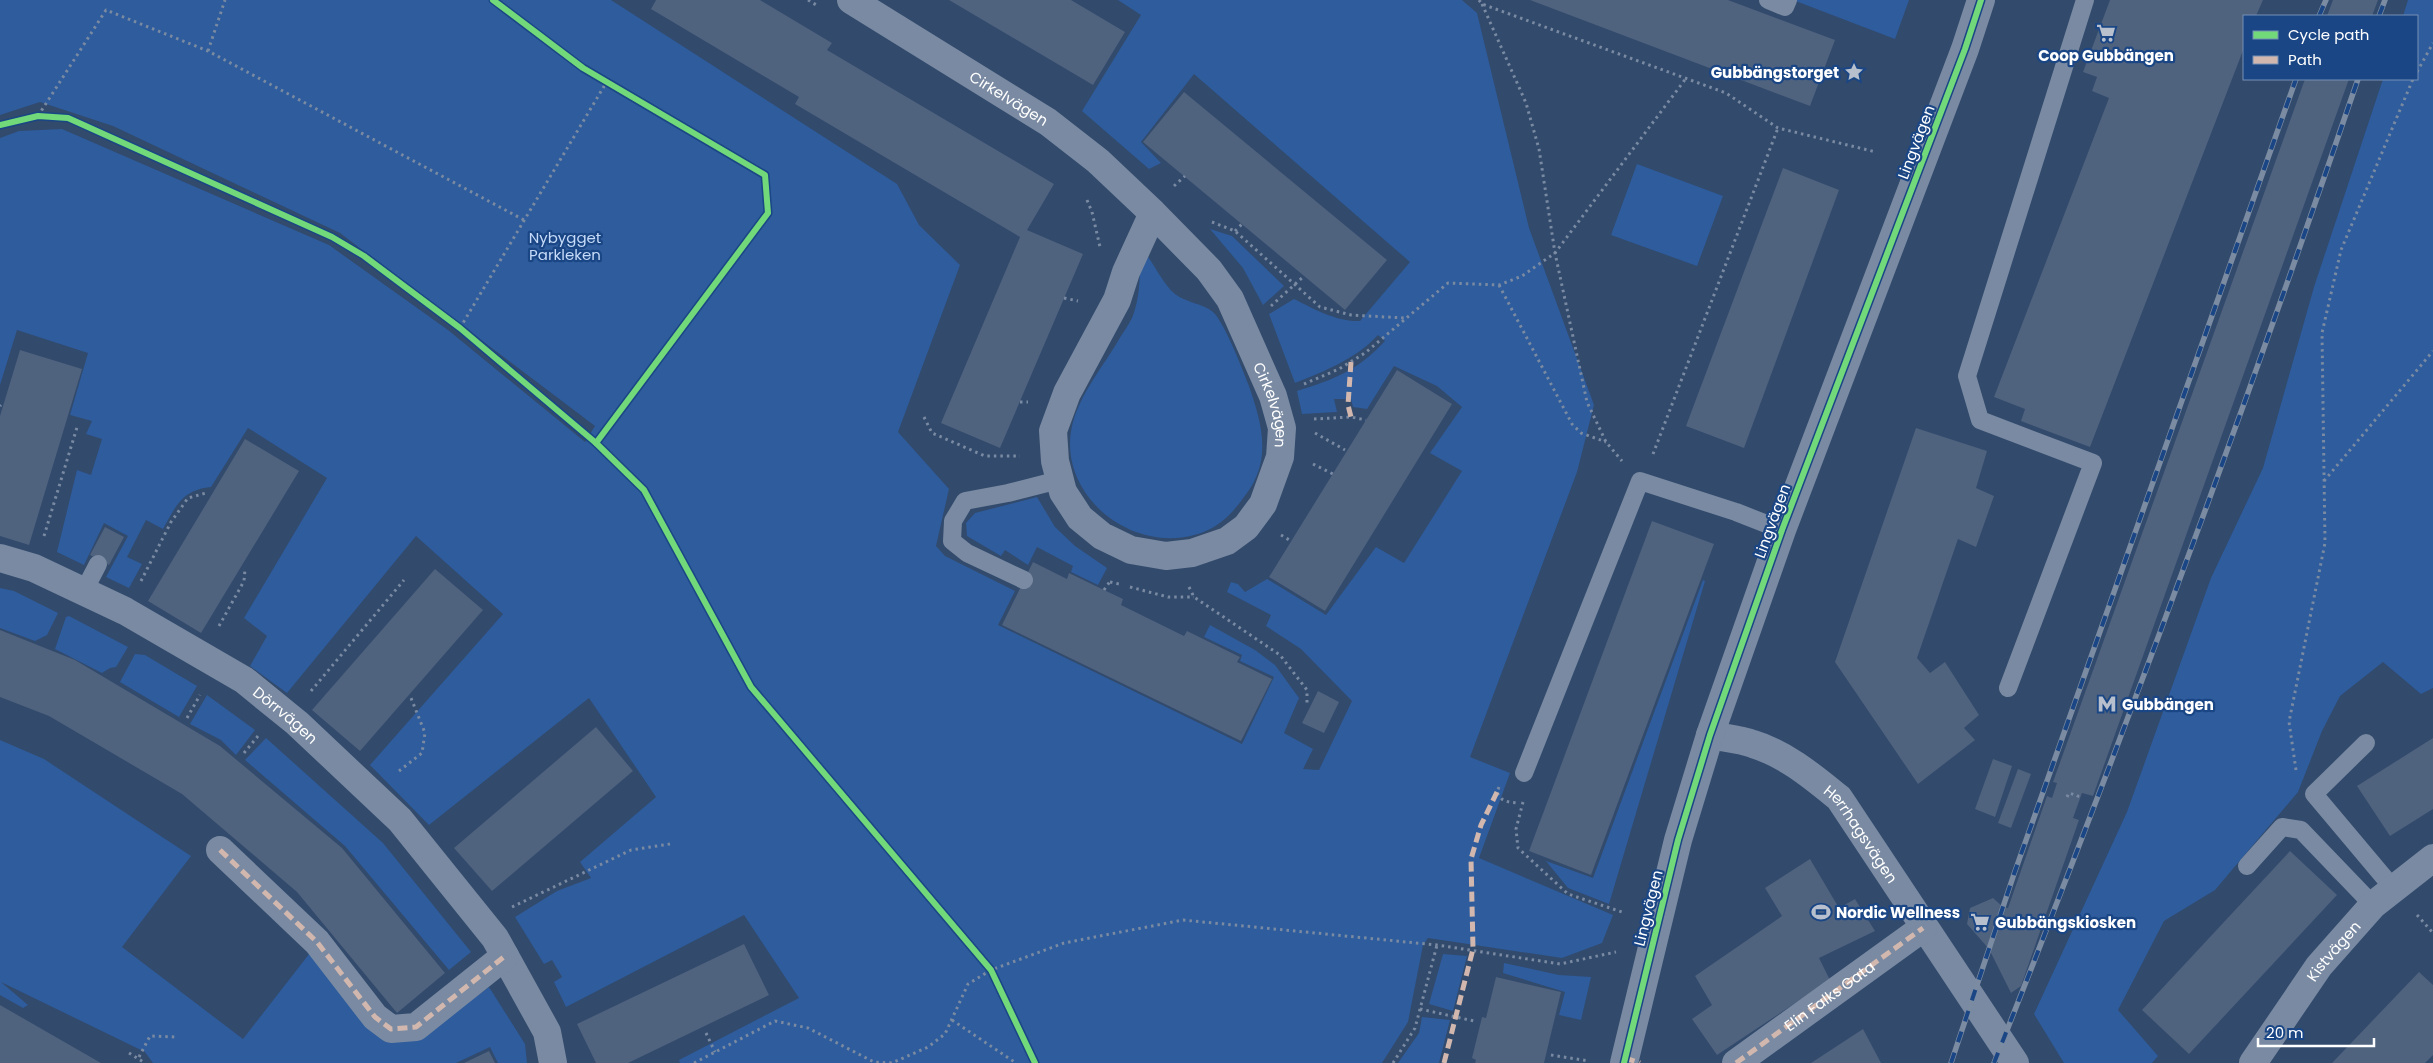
<svg xmlns="http://www.w3.org/2000/svg" width="2433" height="1063" font-family="Poppins,sans-serif">
<style>
.green{fill:#2e5c9c}
.building{fill:#4f627e}
.lines{fill:none;stroke-linecap:round;stroke-linejoin:round}
.path{stroke:#798aa2;stroke-width:3;stroke-dasharray:2.5 4;stroke-linecap:butt}
.lane{stroke:#798aa2;stroke-width:18}
.street{stroke:#798aa2;stroke-width:28}
.rail-casing{stroke:#7a8ba2;stroke-width:5.5}
.rail{stroke:#1a4685;stroke-width:4;stroke-dasharray:11;stroke-linecap:butt}
.quiet{stroke:#d1b7ad;stroke-width:5;stroke-dasharray:10 5;stroke-linecap:butt}
.cycleway-casing{stroke:#1a4685;stroke-width:9}
.cycleway{stroke:#71d979;stroke-width:6}
.labels{text-anchor:middle;dominant-baseline:central;stroke-width:4.5;stroke-linejoin:round;paint-order:stroke}
.poi-label{font-size:15px;font-weight:bold;fill:#fff;stroke:#1a4685;text-anchor:start}
.street-label{font-size:15px;fill:#fff;stroke:#1a4685}
.park-label{font-size:15px;fill:#c6dbf9;stroke:#1a4685}
</style>
<rect width="100%" height="100%" fill="#324a6c"/>
<g class="green">
<path d="M0,0H611L897,184L919,225L960,265L898,432L949,489L936,546L945,556L1015,591L998,625L1242,744L1274,677L1240,661L1242,655L1204,637L1210,625L1255,650L1275,665L1299,698L1284,733L1313,749L1303,769L1319,770L1352,701L1301,649L1266,626L1271,615L1227,592L1231,582L1238,584L1245,592L1267,579L1326,615L1376,547L1404,563L1462,471L1430,453L1462,407L1437,386L1394,366L1367,409L1353,407L1351,399H1334L1337,412L1302,414L1297,391C1335,379 1357,371 1385,341L1378,335C1356,359 1325,371 1295,383L1269,314L1294,299C1314,309 1337,322 1360,321L1410,262L1194,74L1141,142L1161,163L1149,169L1082,111L1141,15L1118,0H1462L1477,13L1529,228L1594,405L1577,472L1470,757L1510,773L1479,858L1613,915L1602,943L1562,958L1428,938L1423,945L1408,1022L1382,1063H680L679,1060L799,998L744,915L566,1007L554,982L562,977L552,960L544,964L515,917L557,891L591,878L580,862L656,797L589,698L429,825L370,765L503,614L416,536L287,693L250,666L267,636L244,618L327,478L248,428L211,487C182,490 176,506 163,529L146,520L127,557L142,564L129,588L106,577L128,536L104,523L84,565L57,552L77,470L91,475L102,439L86,434L92,421L70,415L88,353L17,330L0,385V138L19,131L62,129L329,245L448,330L585,442L595,426L340,233L113,126L40,102L0,115Z"/>
<path d="M1793,0H1909L1895,39Z"/>
<path d="M2408,0H2433V688L2421,694L2383,662L2340,696L2322,731L2298,792L2215,890L2164,921L2118,1010L2158,1056L2152,1063H2064L2034,1014L2127,812L2211,578L2263,468L2314,287L2383,79H2417V16H2403Z"/>
<path d="M1637,164L1723,196L1697,266L1611,235Z"/>
<path d="M1210,229L1232,236L1284,286L1263,305L1243,268Z"/>
<path d="M1146,254C1155,266 1164,285 1175,294C1186,303 1207,304 1215,314C1227,329 1242,368 1249,386C1256,407 1264,430 1262,453C1261,469 1254,485 1244,497C1235,510 1222,524 1208,530C1152,556 1081,517 1071,457C1064,412 1096,378 1118,341C1122,334 1128,326 1132,318C1139,301 1141,277 1139,259Z"/>
<path d="M1037,497L1055,527L1075,546L1107,568L1098,585L1071,572L1073,566L1037,547L1028,565L1005,550L1001,556L967,536L966,523L975,513Z"/>
<path d="M1703,580L1705,581L1609,904L1568,888L1546,861L1593,878Z"/>
<path d="M0,588L14,591L58,613L47,635L35,641L0,628Z"/>
<path d="M69,616L128,647L116,667L110,668L102,673L55,649L66,617Z"/>
<path d="M135,654L145,655L197,686L179,717L120,682Z"/>
<path d="M207,695L255,730L236,755L221,740L190,724Z"/>
<path d="M266,738L383,843L471,952L449,970L345,846L245,760Z"/>
<path d="M0,740L44,759L191,856L122,947L243,1039L313,949L385,1035L433,1028L489,987L525,1044L527,1063H498L490,1047L456,1063H153L145,1052L1,982L28,1005L23,1008L0,995Z"/>
<path d="M1443,954L1467,956L1453,1011L1429,1004Z"/>
<path d="M1504,963L1559,975L1591,977L1581,1020L1559,1015L1565,992L1503,973Z"/>
<path d="M1422,1017L1450,1020L1439,1063H1398L1419,1033Z"/>
</g>
<g class="building">
<path d="M656,0H760L832,43L827,50L1054,184L1027,230L1083,254L1000,448L941,423L1020,237L795,104L799,97L651,9Z"/>
<path d="M949,0H1071L1125,32L1093,85Z"/>
<path d="M1530,0H1728L1835,40L1810,106Z"/>
<path d="M2110,0H2263L2256,16H2244V48L2090,447L2021,421L2025,409L1994,397L2109,98L2092,91L2097,77L2083,72Z"/>
<path d="M2333,0H2378L2372,16H2327Z"/>
<path d="M2305,79H2349L2093,796L2082,793L2073,818L2079,820L2021,986L2011,993L1989,949L1967,924L1970,908L1993,898L2003,907L2008,908L2047,796L2052,798L2057,783L2053,782Z"/>
<path d="M1184,92L1387,260L1345,310L1143,142Z"/>
<path d="M1783,168L1839,190L1744,448L1686,426Z"/>
<path d="M20,350L82,369L29,545L0,536V416Z"/>
<path d="M1397,370L1452,404L1325,611L1269,577Z"/>
<path d="M1916,428L1987,451L1976,488L1994,496L1976,547L1958,539L1917,658L1930,673L1945,662L1979,715L1964,728L1975,740L1918,784L1835,662Z"/>
<path d="M245,439L299,471L201,633L148,601Z"/>
<path d="M1652,521L1714,544L1591,875L1529,851Z"/>
<path d="M105,527L124,537L109,565L90,555Z"/>
<path d="M1033,562L1067,579L1069,573L1104,590L1123,599L1121,605L1184,636L1187,631L1240,657L1237,662L1272,679L1241,741L1002,625Z"/>
<path d="M435,569L483,610L360,751L312,710Z"/>
<path d="M0,630L75,660L220,746L342,848L445,973L397,1013L297,892L182,794L49,716L0,697Z"/>
<path d="M1318,691L1339,702L1324,733L1302,723Z"/>
<path d="M596,727L633,771L492,891L454,848Z"/>
<path d="M2433,738V809L2390,836L2357,786Z"/>
<path d="M1993,759L2012,766L1995,817L1975,809Z"/>
<path d="M2018,769L2031,774L2011,828L1998,823Z"/>
<path d="M2290,851L2337,895L2189,1054L2142,1010Z"/>
<path d="M1810,859L1839,908L1855,899L1875,931L1819,958L1830,980L1717,1055L1692,1019L1712,1005L1695,976L1782,916L1765,888Z"/>
<path d="M744,944L769,995L628,1063H596L577,1024Z"/>
<path d="M2419,972L2433,985V1055L2425,1063H2332Z"/>
<path d="M1496,977L1561,992L1544,1063H1475L1476,1060L1472,1058L1482,1017L1486,1018Z"/>
<path d="M0,1005L101,1063H0Z"/>
<path d="M1863,1029L1881,1063H1811Z"/>
<path d="M489,1051L495,1063H464Z"/>
</g>
<g class="lines">
<g class="path">
<path d="M808,0L818,6"/>
<path d="M1479,0L1482,4L1726,93L1778,128L1876,152"/>
<path d="M1482,4L1526,103L1539,149L1555,253L1587,402L1606,442L1622,461"/>
<path d="M208,51L225,0"/>
<path d="M2417,72L2433,43"/>
<path d="M38,116L106,10L208,51L524,220"/>
<path d="M1174,186L1185,176"/>
<path d="M1087,200L1092,212L1100,247"/>
<path d="M1212,222L1235,231L1320,307L1351,315L1404,318"/>
<path d="M1235,231L1242,224"/>
<path d="M1499,285L1572,424L1581,433L1606,442"/>
<path d="M1064,298L1078,301"/>
<path d="M1271,306L1304,276"/>
<path d="M460,328L606,83"/>
<path d="M1304,384L1339,369L1365,353L1448,283L1499,285L1522,276L1555,253L1687,77"/>
<path d="M1020,402H1028"/>
<path d="M0,406L1,405"/>
<path d="M924,417L932,433L985,456H1020"/>
<path d="M1314,419L1351,417L1366,420"/>
<path d="M1315,433L1345,450"/>
<path d="M1653,454L1778,128"/>
<path d="M1313,464L1333,474"/>
<path d="M2324,481L2433,351"/>
<path d="M1281,535L1291,541"/>
<path d="M44,536L78,424"/>
<path d="M141,581L171,522L188,498L206,493"/>
<path d="M1110,582L1119,584"/>
<path d="M1130,587L1168,597H1194"/>
<path d="M1189,587L1194,597L1280,655L1307,690V704"/>
<path d="M1104,590L1111,580"/>
<path d="M219,626L244,581L245,569"/>
<path d="M311,691L404,580"/>
<path d="M187,718L200,695"/>
<path d="M244,753L258,736"/>
<path d="M2296,770L2289,722L2325,543L2322,333L2341,250L2413,79"/>
<path d="M399,771L422,753L425,733L411,698"/>
<path d="M1499,787L1497,792C1501,802 1508,802 1518,803"/>
<path d="M2067,797L2069,793L2078,796L2076,801"/>
<path d="M1523,802L1516,829L1518,848L1568,894L1622,912"/>
<path d="M512,907L631,850L670,844"/>
<path d="M2417,915L2433,933"/>
<path d="M1420,1009L1474,1021"/>
<path d="M952,1020L1016,1063"/>
<path d="M706,1033L715,1052"/>
<path d="M129,1053L145,1063"/>
<path d="M1551,1055L1589,1061"/>
<path d="M139,1057L150,1036L177,1037"/>
<path d="M694,1063L775,1021L808,1028L874,1062L892,1063L928,1047L945,1034L968,984L991,970L1064,943L1183,920L1437,945L1560,964L1616,952"/>
<path d="M1393,1063L1415,1028L1437,945"/>
</g>
<g class="lane">
<path d="M1768,0L1785,7L1788,0"/>
<path d="M1024,580L967,553L952,541L953,521L965,501L1008,493L1059,480"/>
<path d="M84,591L98,564"/>
<path d="M2008,688L2093,463L1980,420L1967,376L2085,0"/>
<path d="M2366,743L2314,794L2393,888"/>
<path d="M1524,773L1640,481L1736,512L1782,530"/>
<path d="M2247,866L2282,827L2301,830L2373,905"/>
</g>
<g class="street">
<path id="s1" d="M851,0L1048,122L1098,161L1153,213L1209,270L1230,299L1273,396L1282,428L1280,457L1263,504L1246,527L1227,541L1192,553L1166,556L1131,550L1102,536L1080,518L1063,492L1055,461L1053,431L1067,393L1117,300L1126,272L1153,213"/>
<path id="s2" d="M0,558L34,568L125,611L244,680L297,723L400,820L495,938L547,1032L553,1063"/>
<path id="s3" d="M1710,735C1724,738 1740,739 1753,744C1786,754 1813,777 1839,798L2015,1063"/>
<path d="M220,850L317,942L375,1017L391,1029L416,1027L505,956"/>
<path d="M1624,1063L1678,840L1710,735L1782,530L1965,49L1981,0"/>
<path d="M1736,1063L1923,928"/>
<path id="s4" d="M2253,1063L2319,966L2373,905L2433,858"/>
</g>
<g class="rail-casing">
<g id="rail">
<path d="M2319,16L2326,0"/>
<path d="M2379,16L2385,0"/>
<path d="M1951,1063L2014,874L2296,79"/>
<path d="M1994,1063C2123,738 2245,410 2358,79"/>
</g>
</g>
<use href="#rail" class="rail"/>
<g class="quiet">
<path d="M1351,362L1348,405L1351,417"/>
<path d="M220,850L317,942L375,1017L391,1029L416,1027L505,956"/>
<path d="M1625,1058L1640,1063"/>
<path d="M1444,1063L1473,949L1471,859L1481,825L1497,792"/>
<path id="s5" d="M1736,1063L1923,928"/>
</g>
<g class="cycleway-casing">
<g id="cycleway">
<path d="M493,0L583,68L765,175L768,213L596,443"/>
<path d="M0,125L38,116L68,118L332,237L364,256L460,328L596,443L644,490L751,687L991,970L1035,1063"/>
<path d="M1624,1063L1678,840L1710,735L1782,530L1965,49L1981,0"/>
</g>
</g>
<use href="#cycleway" class="cycleway"/>
</g>
<defs>
<g id="supermarket-bare" transform="scale(1.5)"><path d="M-6-5.5h2.5l.6 2H6L4.5 2H-2.5L-4.4-4H-6ZM-1.5 3.2a1.3 1.3 0 1 0 .1 0ZM3 3.2a1.3 1.3 0 1 0 .1 0Z" fill="#b7c0cc" stroke="#1a4685" stroke-width="2.5" paint-order="stroke"/></g>
<g id="sight-bare" transform="scale(1.5)"><path d="M0-6L1.8-2.2L6-1.7L2.9 1.2L3.7 5.4L0 3.3L-3.7 5.4L-2.9 1.2L-6-1.7L-1.8-2.2Z" fill="#b7c0cc" stroke="#1a4685" stroke-width="2.5" paint-order="stroke"/></g>
<g id="metro-bare" transform="scale(1.5)"><path d="M-5.5 5V-5H-3L0 0L3-5H5.5V5H3V-.5L0 4L-3-.5V5Z" fill="#b7c0cc" stroke="#1a4685" stroke-width="2.5" paint-order="stroke"/></g>
<g id="stadium-bare" transform="scale(1.5)"><path d="M0-5a6.5 5 0 1 0 0 10a6.5 5 0 1 0 0-10ZM-3.5-1.8h7v3.6h-7Z" fill="#b7c0cc" stroke="#1a4685" stroke-width="2.5" paint-order="stroke"/></g>
</defs>
<g fill-rule="evenodd">
<use href="#supermarket-bare" x="2106" y="33"/>
<use href="#sight-bare" x="1854" y="72"/>
<use href="#metro-bare" x="2107" y="704"/>
<use href="#stadium-bare" x="1821" y="912"/>
<use href="#supermarket-bare" x="1980" y="922"/>
</g>
<g class="labels">
<g class="poi-label">
<text x="2106" y="55" text-anchor="middle">Coop Gubbängen</text>
<text x="1839" y="72" text-anchor="end">Gubbängstorget</text>
<text x="2122" y="704">Gubbängen</text>
<text x="1836" y="912">Nordic Wellness</text>
<text x="1995" y="922">Gubbängskiosken</text>
</g>
<g class="street-label">
<text stroke="none"><textPath href="#s1" startOffset="186">Cirkelvägen</textPath></text>
<text transform="translate(1916 142) rotate(-69)">Lingvägen</text>
<text stroke="none"><textPath href="#s1" startOffset="601">Cirkelvägen</textPath></text>
<text transform="translate(1772 521) rotate(-70)">Lingvägen</text>
<text stroke="none"><textPath href="#s2" startOffset="328">Dörrvägen</textPath></text>
<text stroke="none"><textPath href="#s3" startOffset="188">Herrhagsvägen</textPath></text>
<text transform="translate(1648 908) rotate(-76)">Lingvägen</text>
<text stroke="none"><textPath href="#s4" startOffset="138">Kistvägen</textPath></text>
<text stroke="none"><textPath href="#s5" startOffset="115">Elin Falks Gata</textPath></text>
</g>
<g class="park-label">
<text x="565" y="237">Nybygget<tspan x="565" dy="17">Parkleken</tspan></text>
</g>
</g>
<rect x="2243" y="15" width="175" height="65" fill="#1a4685" stroke="#7690b6"/>
<rect x="2253" y="31" width="25" height="8" fill="#71d979" stroke="#7690b6"/>
<text x="2288" y="40" font-size="15" fill="#ffffff">Cycle path</text>
<rect x="2253" y="56" width="25" height="8" fill="#d1b7ad" stroke="#7690b6"/>
<text x="2288" y="65" font-size="15" fill="#ffffff">Path</text>
<path d="M2258 1038v8h116v-8" fill="none" stroke="#ffffff" stroke-width="2.5"/>
<text x="2266" y="1038" font-size="15" fill="#ffffff" stroke="#1a4685" stroke-width="4" paint-order="stroke">20 m</text>
</svg>
